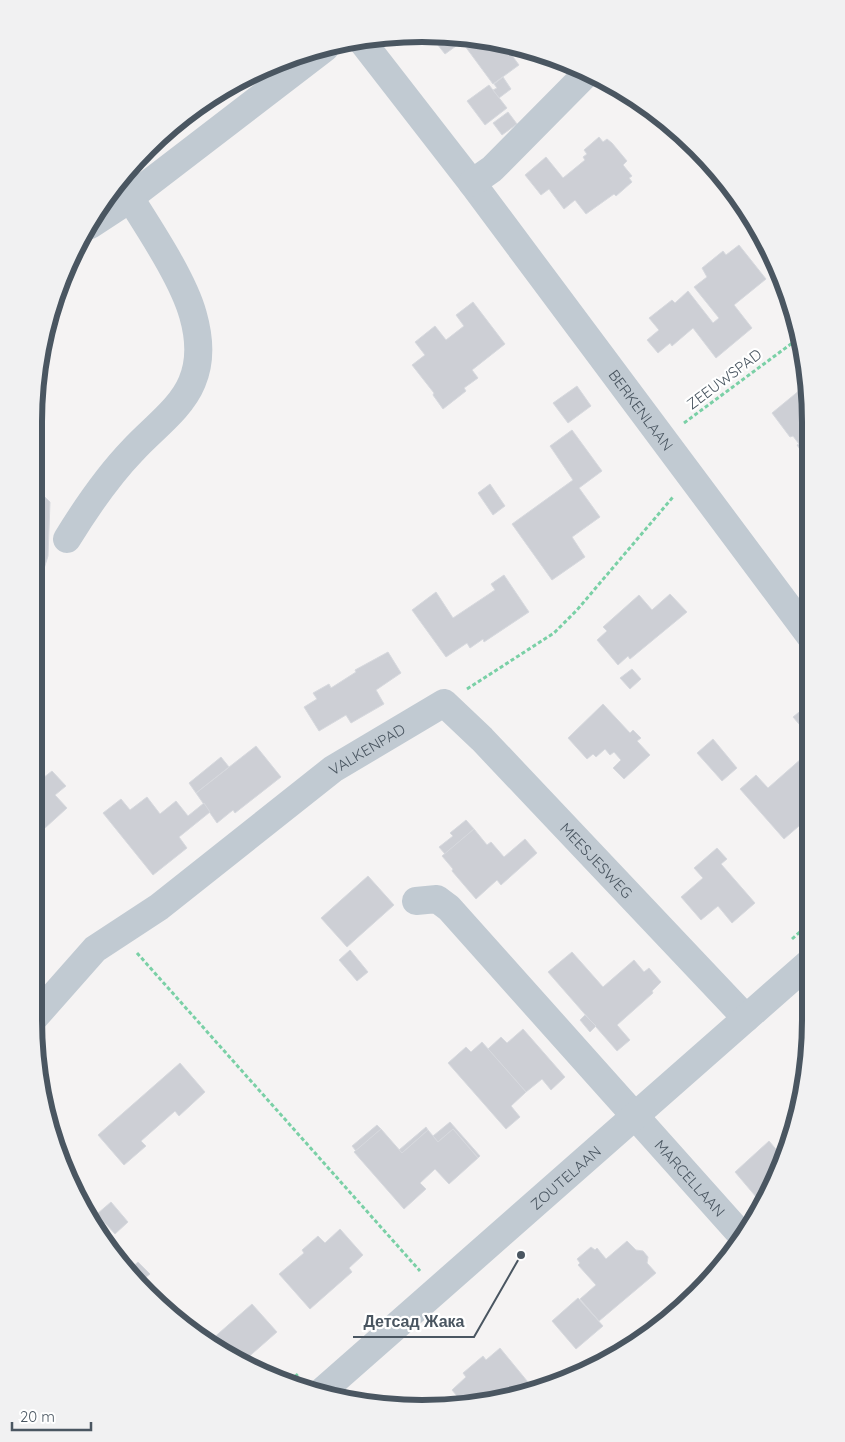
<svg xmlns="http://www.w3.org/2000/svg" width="845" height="1442" font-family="Quicksand,sans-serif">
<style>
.building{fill:#cdcfd5;stroke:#d7d9de}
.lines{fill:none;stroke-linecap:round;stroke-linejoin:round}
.path{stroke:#7ad0a6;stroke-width:3;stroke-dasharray:4 2.5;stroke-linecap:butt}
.minor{stroke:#c1cad2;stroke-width:28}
.labels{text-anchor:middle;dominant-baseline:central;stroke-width:4.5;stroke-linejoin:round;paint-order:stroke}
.street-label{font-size:15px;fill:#4a5661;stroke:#fff}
.rim{fill:none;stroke:#4a5661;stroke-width:6}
.leader{fill:none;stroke:#4a5661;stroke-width:2}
.callout-dot{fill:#4a5661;stroke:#fff;stroke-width:2}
.callout-label{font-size:16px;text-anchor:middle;font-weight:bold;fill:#4a5661;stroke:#fff;stroke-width:4.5;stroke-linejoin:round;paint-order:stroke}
</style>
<rect width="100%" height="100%" fill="#f5f3f3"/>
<g class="building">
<path d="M430,35L467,38L445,54Z"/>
<path d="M467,38L502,42L519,65L493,84L462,42Z"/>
<path d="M503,77L511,89L499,98L493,90L497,88L494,84Z"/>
<path d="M489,85L507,108L485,125L467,101Z"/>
<path d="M508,112L517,124L502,135L493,123Z"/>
<path d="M599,137L603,142L607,139L612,143L627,161L623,165L632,176L629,178L632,182L616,196L614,194L586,214L575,200L564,209L549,189L541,195L525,175L546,157L563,178L585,160L583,157L587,154L584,150Z"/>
<path d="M739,245L766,279L734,305L752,328L716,358L693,328L672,346L670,343L658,353L647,340L659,330L649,318L672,300L675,303L688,291L713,323L719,318L694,287L707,277L702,268L723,251L726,255Z"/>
<path d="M473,302L505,344L472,370L478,378L464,388L466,391L443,409L433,395L434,393L412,365L425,355L415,342L435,326L446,340L464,326L456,315Z"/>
<path d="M806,385L810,397V464L797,445L799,444L793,436L790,437L772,413Z"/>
<path d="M577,386L591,406L568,423L553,403Z"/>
<path d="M572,430L602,471L579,488L600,517L572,537L585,557L552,580L512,524L573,480L550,446Z"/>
<path d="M490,484L505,506L493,515L478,493Z"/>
<path d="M34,492H40L50,502L48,556L42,575L34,574Z"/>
<path d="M504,575L529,612L484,642L483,639L470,648L467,643L446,657L412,610L436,592L453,618L495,590L491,584Z"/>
<path d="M670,594L687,612L630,659L628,656L618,665L597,640L607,631L603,627L639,595L652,610Z"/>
<path d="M388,652L401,673L376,690L384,704L351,723L346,715L319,731L304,707L317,699L313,693L329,684L331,688L356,672L355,670Z"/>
<path d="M632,669L641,679L630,689L620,678Z"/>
<path d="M603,704L630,733L633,730L641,738L637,741L650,755L624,779L613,768L621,760L614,752L610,755L605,749L596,757L593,754L587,759L568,738Z"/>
<path d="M804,708L810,715V726L805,731L793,717Z"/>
<path d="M810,726V747L800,735Z"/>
<path d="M713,739L737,768L722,781L697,753Z"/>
<path d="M256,746L281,777L235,813L233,810L217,823L196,793Z"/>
<path d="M810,751V822L807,819L784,839L740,789L756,775L768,788Z"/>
<path d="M221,757L229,767L196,793L189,783Z"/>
<path d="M52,771L66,786L55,795L67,808L34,838V785Z"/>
<path d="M147,797L160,814L176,801L188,816L204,803L210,812L179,837L187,848L153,875L103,813L121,799L130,810Z"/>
<path d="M466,820L474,829L445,854L439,847L453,836L450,833Z"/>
<path d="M474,829L487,845L491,842L504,857L525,839L537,853L501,885L497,880L476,899L452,871L453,869L442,856Z"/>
<path d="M717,848L727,859L721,864L755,903L732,923L718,906L701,920L681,897L703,878L694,868Z"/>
<path d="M368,876L394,905L347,947L321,918Z"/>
<path d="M350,950L368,972L357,981L339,960Z"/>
<path d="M572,952L603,987L634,960L644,972L649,968L661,982L652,991L653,993L617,1025L630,1040L617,1051L548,972Z"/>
<path d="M585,1015L596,1026L590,1032L580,1020Z"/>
<path d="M523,1029L565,1077L551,1090L542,1079L526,1092L488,1049L501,1037L507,1043Z"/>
<path d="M482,1042L526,1092L511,1106L520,1117L506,1129L448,1063L466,1047L471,1052Z"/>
<path d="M180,1063L205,1092L179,1116L175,1111L141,1141L146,1146L124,1165L98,1135Z"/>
<path d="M450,1122L480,1156L478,1158L453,1129L438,1142L433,1136Z"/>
<path d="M377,1125L381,1129L356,1151L352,1146Z"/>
<path d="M426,1127L428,1130L402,1153L399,1150Z"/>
<path d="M381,1129L402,1153L428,1130L438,1142L453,1129L478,1158L449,1184L435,1169L420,1183L426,1189L404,1209L354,1152Z"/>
<path d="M769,1141L780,1154L787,1149L788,1150L770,1187L757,1198L735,1172Z"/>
<path d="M111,1202L128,1222L115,1234L97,1214Z"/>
<path d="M340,1229L363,1255L349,1268L352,1272L310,1309L279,1274L304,1253L302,1250L318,1236L325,1243Z"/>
<path d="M627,1241L636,1250L643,1251L648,1257L647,1263L656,1273L599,1321L580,1299L596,1285L578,1265L580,1263L577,1259L591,1247L595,1250L597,1248L606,1259Z"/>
<path d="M138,1262L150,1274L141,1281L129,1270Z"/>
<path d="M578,1298L603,1326L576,1349L552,1321Z"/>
<path d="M252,1304L277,1332L245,1360L206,1343L196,1333L200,1330L210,1341Z"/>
<path d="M500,1348L532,1387L527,1391L462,1402L452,1390L466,1377L463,1373L483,1356L486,1360Z"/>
</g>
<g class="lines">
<g class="path">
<path d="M684,423L799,338"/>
<path d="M467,689L554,633L577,610L673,497"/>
<path d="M792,939L810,923"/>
<path d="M137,953L420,1271"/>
<path d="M290,1381L299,1373"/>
</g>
<g class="minor">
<path id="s1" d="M361,40L472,183L810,636"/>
<path d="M472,183L492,169L588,72"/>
<path d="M90,225L119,206L325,48"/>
<path d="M67,539C86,508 107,477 133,450C152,429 181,409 192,382C201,361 199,336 193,315C183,279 150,230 130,198"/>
<path id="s2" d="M416,901L437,899L449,908L744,1238"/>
<path id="s3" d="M34,1018L95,949L159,907L333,769L444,703L482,739L746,1018"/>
<path id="s4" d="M319,1394L810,962"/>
</g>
</g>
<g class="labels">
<g class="street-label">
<text transform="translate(724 379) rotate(-37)">ZEEUWSPAD</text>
<text stroke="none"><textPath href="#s1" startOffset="464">BERKENLAAN</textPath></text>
<text stroke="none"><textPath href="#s3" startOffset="430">VALKENPAD</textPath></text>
<text stroke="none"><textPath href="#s3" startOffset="739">MEESJESWEG</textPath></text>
<text stroke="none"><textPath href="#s2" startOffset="398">MARCELLAAN</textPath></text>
<text stroke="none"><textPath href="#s4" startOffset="328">ZOUTELAAN</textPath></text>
</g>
</g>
<path d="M0 0H845V1442H0ZM422 42H422A380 380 0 0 1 802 422V1020A380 380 0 0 1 422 1400H422A380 380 0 0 1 42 1020V422A380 380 0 0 1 422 42Z" fill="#f1f1f2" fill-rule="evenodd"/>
<path class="rim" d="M422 42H422A380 380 0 0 1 802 422V1020A380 380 0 0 1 422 1400H422A380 380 0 0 1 42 1020V422A380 380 0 0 1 422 42Z"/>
<path class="leader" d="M521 1255L474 1337H353"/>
<circle class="callout-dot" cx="521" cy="1255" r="5"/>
<g class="callout-label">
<text x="414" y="1327">Детсад Жака</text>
</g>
<path d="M12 1422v8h79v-8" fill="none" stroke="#4a5661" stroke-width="2.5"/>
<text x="20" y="1422" font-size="15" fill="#4a5661" stroke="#ffffff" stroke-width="4" paint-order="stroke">20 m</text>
</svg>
